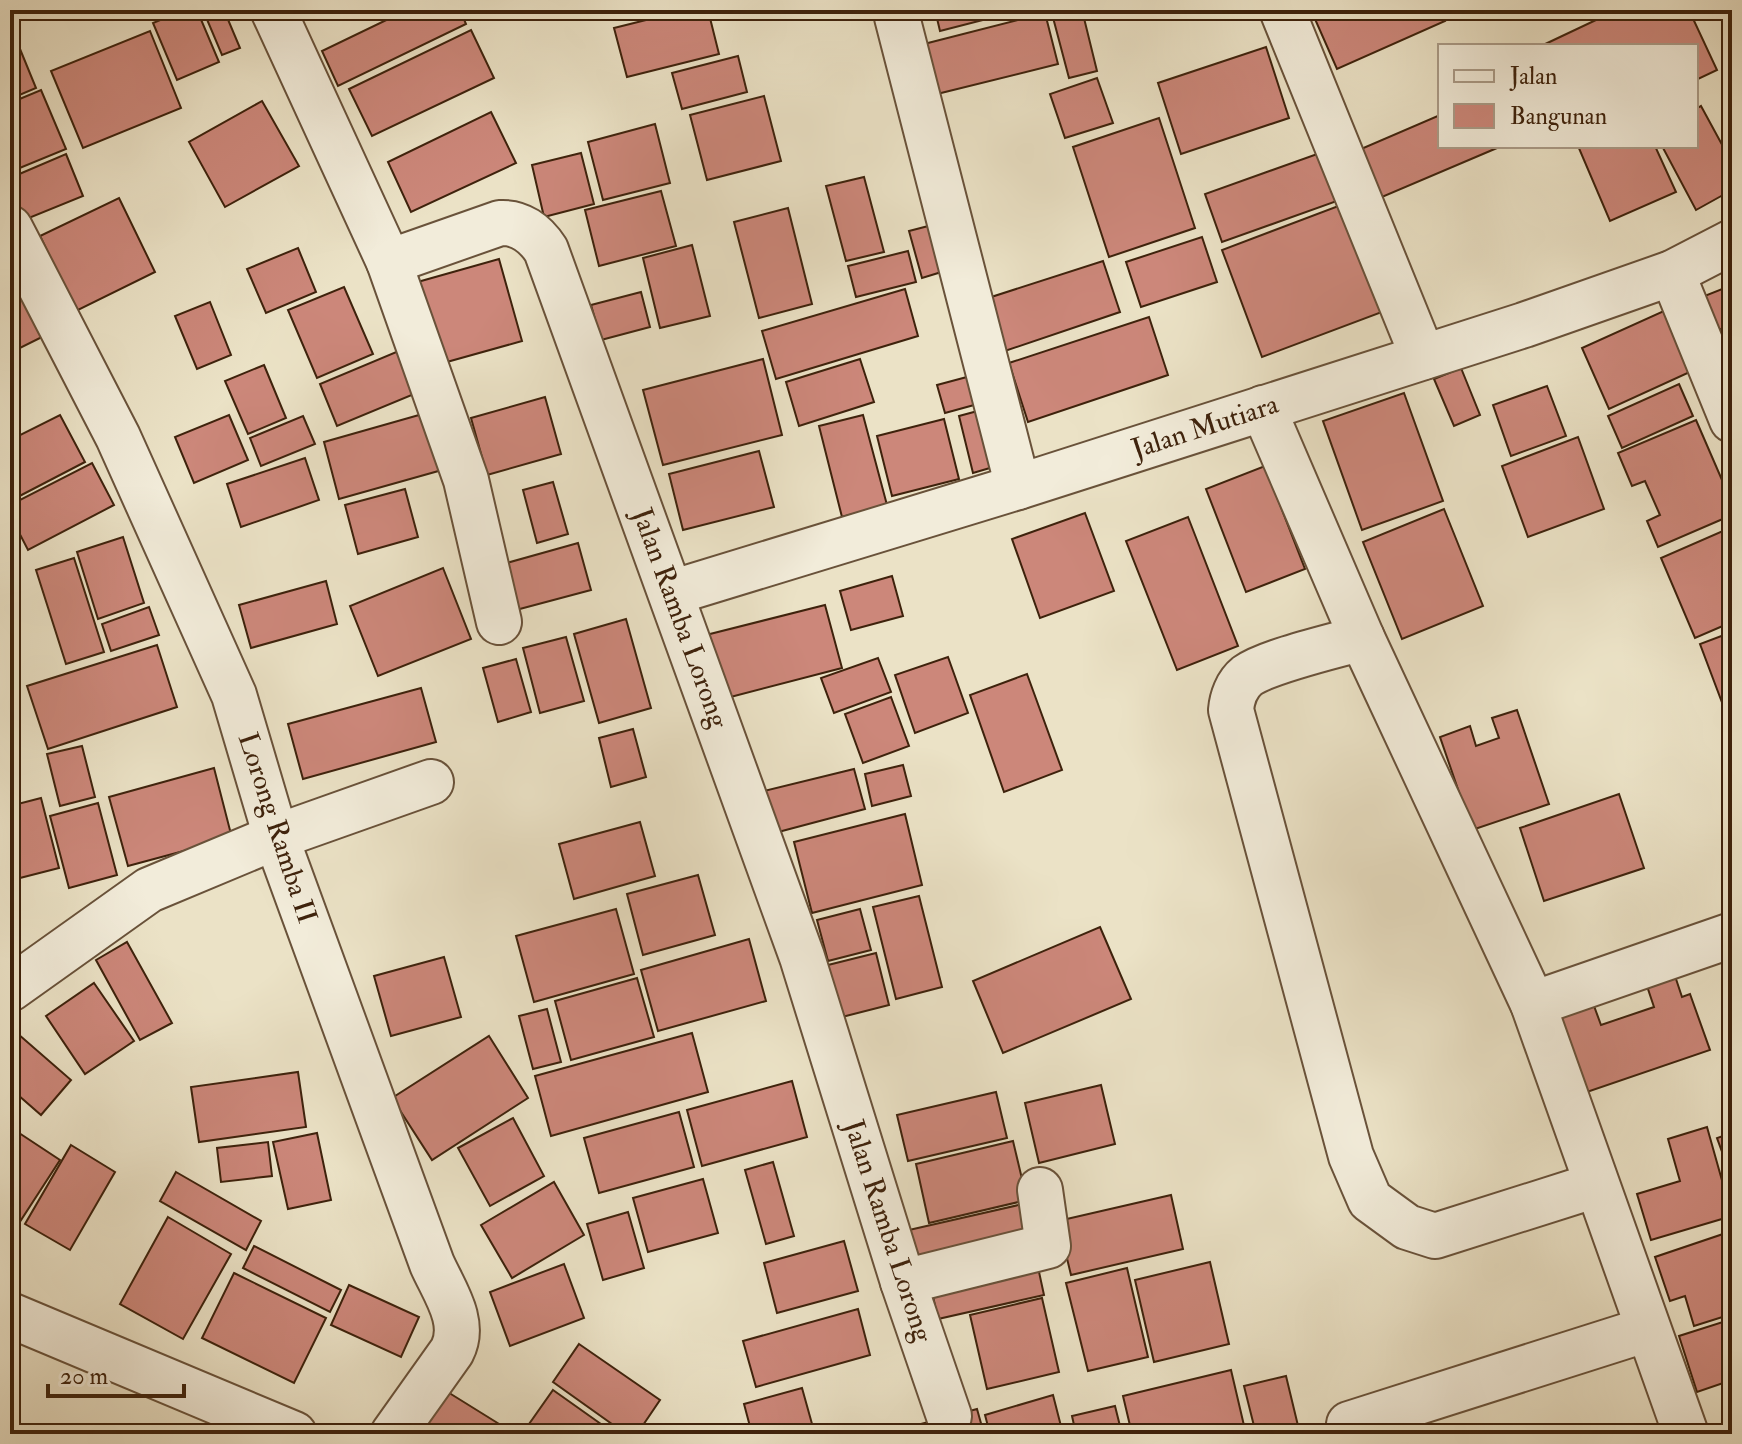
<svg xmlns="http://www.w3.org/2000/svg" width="1742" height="1444" font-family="'IM FELL Double Pica',serif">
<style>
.building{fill:#cc877a;stroke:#3e220c;stroke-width:2}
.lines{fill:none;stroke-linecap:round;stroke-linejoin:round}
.street-casing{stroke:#69523a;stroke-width:48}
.street{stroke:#f2ecda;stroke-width:44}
.labels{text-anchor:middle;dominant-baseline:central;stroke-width:8;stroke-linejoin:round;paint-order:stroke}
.street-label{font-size:28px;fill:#3e220c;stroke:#f2ecda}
</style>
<rect width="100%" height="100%" fill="#ebe2c6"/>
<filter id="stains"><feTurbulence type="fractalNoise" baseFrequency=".0025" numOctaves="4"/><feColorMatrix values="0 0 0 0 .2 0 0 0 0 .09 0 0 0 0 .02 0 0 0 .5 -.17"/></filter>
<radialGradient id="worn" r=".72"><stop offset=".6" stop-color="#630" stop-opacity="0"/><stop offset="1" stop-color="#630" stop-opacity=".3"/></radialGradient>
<g class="building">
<path d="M184,10H197L219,62L177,80L153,23Z"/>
<path d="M203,10H224L240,48L222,55Z"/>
<path d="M407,10H460L466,24L338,86L322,51Z"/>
<path d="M686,10H708L719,54L627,77L614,28Z"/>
<path d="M935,10H1018V11L940,31Z"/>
<path d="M1051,10H1082L1097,71L1069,78Z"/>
<path d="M1311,10H1440L1445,21L1337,69Z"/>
<path d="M1617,10H1689L1717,70L1696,80V46H1541Z"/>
<path d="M1045,13L1058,64L937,94L924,44Z"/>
<path d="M471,30L494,78L372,136L349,89Z"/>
<path d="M150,31L181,108L83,148L51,71Z"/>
<path d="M1266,47L1289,118L1181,154L1158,83Z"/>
<path d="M20,49L36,88L10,99V53Z"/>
<path d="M738,56L747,92L682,109L672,73Z"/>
<path d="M1097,78L1113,123L1065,138L1050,94Z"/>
<path d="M41,90L66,149L10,172V103Z"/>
<path d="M764,96L781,161L707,180L690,115Z"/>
<path d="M262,101L299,166L225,207L189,142Z"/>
<path d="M1701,106L1732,163V190L1696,210L1662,146H1696V109Z"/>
<path d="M491,112L516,163L411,212L388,162Z"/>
<path d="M1440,115V146H1497V148L1382,197L1361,149Z"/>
<path d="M1159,118L1195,228L1109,257L1073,147Z"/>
<path d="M655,124L670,183L603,200L588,142Z"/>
<path d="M1578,146H1655L1676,192L1610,221Z"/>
<path d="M581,153L594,204L544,217L532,165Z"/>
<path d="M1320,153L1337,201L1222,242L1205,194Z"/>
<path d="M66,154L83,196L24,220L10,185V178Z"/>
<path d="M864,177L884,252L846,261L826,186Z"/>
<path d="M661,191L676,246L599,266L585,210Z"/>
<path d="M119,198L155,272L76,311L40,236Z"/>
<path d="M1341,205L1382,312L1262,357L1222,250Z"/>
<path d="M788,208L812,304L759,318L734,222Z"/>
<path d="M936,224L948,270L922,278L909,231Z"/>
<path d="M1202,237L1217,282L1141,307L1126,262Z"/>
<path d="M692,245L710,316L660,328L643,258Z"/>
<path d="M298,248L316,292L266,313L247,269Z"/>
<path d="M908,251L916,282L856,297L848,266Z"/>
<path d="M499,259L522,341L429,367L407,285Z"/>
<path d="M1103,261L1120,312L999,353L982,300Z"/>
<path d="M10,270L46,335L10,353Z"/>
<path d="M1732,274V325L1716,331L1702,297L1730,286L1727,276Z"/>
<path d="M344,287L373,354L317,378L288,310Z"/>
<path d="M905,289L918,336L776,379L762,331Z"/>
<path d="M641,292L650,327L601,340L591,305Z"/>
<path d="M210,302L231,355L197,369L175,316Z"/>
<path d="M1666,310L1692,371L1609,409L1582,348Z"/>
<path d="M1149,317L1168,375L1028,422L1009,363Z"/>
<path d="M401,350L419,392L337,426L320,384Z"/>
<path d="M763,359L782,435L663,465L643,390Z"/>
<path d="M860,359L874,402L799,426L786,382Z"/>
<path d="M264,365L286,418L248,434L225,381Z"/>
<path d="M1461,368L1480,415L1454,426L1434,379Z"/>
<path d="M978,374L985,402L945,413L937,385Z"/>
<path d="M1679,384L1693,416L1622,448L1608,416Z"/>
<path d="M1547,386L1566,436L1511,456L1493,405Z"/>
<path d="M1404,393L1443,501L1362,530L1323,421Z"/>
<path d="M545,397L561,454L487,475L471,418Z"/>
<path d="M985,409L1000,465L973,473L959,416Z"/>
<path d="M426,413L442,470L339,499L324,442Z"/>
<path d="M60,415L85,462L10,501V440Z"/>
<path d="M229,415L248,460L194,483L175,437Z"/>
<path d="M863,415L887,505L842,517L819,426Z"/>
<path d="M303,416L315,444L261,466L250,438Z"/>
<path d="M944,419L959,479L892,496L877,436Z"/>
<path d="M1696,420L1732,503V515L1658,547L1647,521L1660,515L1645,481L1632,486L1618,453Z"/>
<path d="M1578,437L1604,509L1528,537L1502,466Z"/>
<path d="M759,451L774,507L683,530L669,474Z"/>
<path d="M305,458L319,500L241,527L227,484Z"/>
<path d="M92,463L114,505L28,550L10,515V505Z"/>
<path d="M1265,466L1305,569L1246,592L1206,489Z"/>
<path d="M553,482L568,534L537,543L523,490Z"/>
<path d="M405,489L418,537L358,554L345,505Z"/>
<path d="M1444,509L1483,606L1402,639L1363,542Z"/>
<path d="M1085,513L1114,591L1040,618L1012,539Z"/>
<path d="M1188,517L1238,646L1177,670L1126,541Z"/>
<path d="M1732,527V622L1695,638L1661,558Z"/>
<path d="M123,537L144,603L98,619L77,552Z"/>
<path d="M578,543L591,590L516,610L503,564Z"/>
<path d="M74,558L104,652L66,664L36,570Z"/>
<path d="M443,568L471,639L378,676L350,606Z"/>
<path d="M892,576L903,616L851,630L840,591Z"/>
<path d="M326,581L337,624L251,648L239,605Z"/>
<path d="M825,605L842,668L719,700L702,636Z"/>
<path d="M149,607L159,635L111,651L102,624Z"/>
<path d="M626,619L651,708L599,723L574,634Z"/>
<path d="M1732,632V729L1700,644Z"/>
<path d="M566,637L584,701L540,713L523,648Z"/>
<path d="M157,645L177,707L48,749L27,686Z"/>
<path d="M948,657L968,713L915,733L895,675Z"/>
<path d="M878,658L891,692L834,713L821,678Z"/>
<path d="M516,659L531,712L498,722L483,668Z"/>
<path d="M1027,674L1062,770L1004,792L970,695Z"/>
<path d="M421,688L436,742L303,779L288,724Z"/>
<path d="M891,697L909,746L863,763L845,714Z"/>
<path d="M1517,710L1549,804L1472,830L1440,737L1470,726L1476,746L1499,738L1492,718Z"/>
<path d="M633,729L646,777L611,787L599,738Z"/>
<path d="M82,746L95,797L60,806L47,754Z"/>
<path d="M903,765L911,796L872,806L865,774Z"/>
<path d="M214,768L232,838L128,866L109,797Z"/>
<path d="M854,769L865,809L767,835L756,793Z"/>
<path d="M1619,794L1644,868L1544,901L1520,828Z"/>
<path d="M41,798L59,868L16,879L10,857V806Z"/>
<path d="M98,803L117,875L69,888L50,816Z"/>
<path d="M905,814L922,885L812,913L794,842Z"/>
<path d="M640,822L655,876L574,899L559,844Z"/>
<path d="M698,875L715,935L643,955L627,894Z"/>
<path d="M919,896L942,987L896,999L873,907Z"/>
<path d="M616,909L634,974L534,1002L516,936Z"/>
<path d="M860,909L871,950L828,961L817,920Z"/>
<path d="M1100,927L1131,999L1003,1053L973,981Z"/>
<path d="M749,939L766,1001L658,1031L641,970Z"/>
<path d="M127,942L172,1023L140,1040L96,960Z"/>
<path d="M876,953L889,1005L842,1017L828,965Z"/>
<path d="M444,957L461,1017L391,1036L374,976Z"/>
<path d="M1674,973L1682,997L1690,994L1710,1050L1584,1093L1558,1018L1594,1006L1601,1025L1654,1007L1646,983Z"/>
<path d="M637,978L654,1037L571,1060L555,1001Z"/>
<path d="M94,983L134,1041L85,1074L46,1016Z"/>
<path d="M547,1009L561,1062L533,1069L519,1016Z"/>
<path d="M10,1027L71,1080L41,1115L10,1088Z"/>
<path d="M692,1033L708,1092L551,1136L535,1076Z"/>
<path d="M489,1036L528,1098L432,1160L392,1098Z"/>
<path d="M298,1072L306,1127L199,1142L191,1087Z"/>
<path d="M792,1081L807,1137L702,1166L687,1110Z"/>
<path d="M1101,1085L1115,1144L1039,1163L1025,1103Z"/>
<path d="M996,1092L1007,1138L908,1161L897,1115Z"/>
<path d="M679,1112L694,1167L599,1193L584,1138Z"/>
<path d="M513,1118L544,1176L490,1206L458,1148Z"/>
<path d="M10,1127L60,1160L10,1237Z"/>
<path d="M1707,1127L1732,1216L1651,1240L1637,1194L1680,1181L1668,1139Z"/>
<path d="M317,1133L331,1200L288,1209L273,1142Z"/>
<path d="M1732,1133V1179L1717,1138Z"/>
<path d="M1013,1141L1027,1200L929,1223L916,1164Z"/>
<path d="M268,1142L272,1176L221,1182L217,1148Z"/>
<path d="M71,1145L115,1172L70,1250L25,1224Z"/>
<path d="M773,1162L794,1236L766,1244L745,1170Z"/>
<path d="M176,1172L261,1221L246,1250L160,1201Z"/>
<path d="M703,1179L718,1233L648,1252L633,1198Z"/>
<path d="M554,1182L584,1235L512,1278L481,1225Z"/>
<path d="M1171,1195L1183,1249L1071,1275L1058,1221Z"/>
<path d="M1023,1204L1030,1234L917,1261L909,1230Z"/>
<path d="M628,1212L644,1268L603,1280L587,1224Z"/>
<path d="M168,1217L231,1254L183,1339L120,1304Z"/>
<path d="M1732,1231V1314L1694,1326L1685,1296L1670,1301L1655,1257Z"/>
<path d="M844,1241L858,1291L777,1313L764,1263Z"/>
<path d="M254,1246L341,1290L330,1312L243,1268Z"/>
<path d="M1036,1258L1044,1295L938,1319L930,1283Z"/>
<path d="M1210,1262L1229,1344L1154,1362L1135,1280Z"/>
<path d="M564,1264L584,1318L510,1346L490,1292Z"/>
<path d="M1127,1268L1148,1357L1088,1371L1066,1283Z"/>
<path d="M234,1273L326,1318L294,1383L202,1338Z"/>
<path d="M349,1285L419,1317L401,1357L331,1325Z"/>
<path d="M1042,1298L1059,1372L987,1389L970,1315Z"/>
<path d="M858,1309L870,1355L756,1387L743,1341Z"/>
<path d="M1732,1319V1380L1697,1392L1679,1336Z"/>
<path d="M579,1344L660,1400L637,1434H626L553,1382Z"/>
<path d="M1231,1370L1246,1434H1132L1123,1396Z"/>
<path d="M1286,1376L1300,1434H1256L1244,1386Z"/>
<path d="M438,1386L504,1427L500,1434H409Z"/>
<path d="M802,1388L814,1431L802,1434H752L744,1404Z"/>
<path d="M553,1390L615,1434H522Z"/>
<path d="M1053,1395L1063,1434H990L985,1415Z"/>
<path d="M1115,1406L1122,1434H1076L1072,1416Z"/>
<path d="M977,1409L984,1434H924L921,1424Z"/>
<path d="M899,1425L902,1434H867Z"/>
</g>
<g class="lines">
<g class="street-casing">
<g id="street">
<path d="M273,10L389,262L500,223C520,222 535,233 546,250L802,957L903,1282L949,1416"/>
<path d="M1282,10L1423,357"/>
<path d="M897,17L1018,487"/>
<path d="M10,228L118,437L234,695L276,837L432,1264C444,1291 467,1322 452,1351L393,1434"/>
<path d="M389,262L466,480L499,622"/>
<path d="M1672,273L1732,420"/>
<path d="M1263,408L1362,638L1533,1004L1686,1434"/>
<path d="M671,593L1018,487L1524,325L1672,273L1732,242"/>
<path d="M1362,638C1334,646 1268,661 1247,676C1237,684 1232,698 1231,710L1351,1156L1370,1200L1407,1227L1435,1236L1596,1185"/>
<path d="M10,989L149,890L276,837L431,782"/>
<path d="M1533,1004L1732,935"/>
<path d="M903,1282L1048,1246L1040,1190"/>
<path d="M10,1315L294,1434"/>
<path d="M1349,1424L1648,1329"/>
</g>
</g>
<use href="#street" class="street"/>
</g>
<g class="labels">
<g class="street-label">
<text transform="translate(1205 427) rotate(-18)">Jalan Mutiara</text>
<text transform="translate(680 618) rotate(70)">Jalan Ramba Lorong</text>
<text transform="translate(277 828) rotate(72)">Lorong Ramba II</text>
<text transform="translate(888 1231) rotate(72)">Jalan Ramba Lorong</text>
</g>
</g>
<rect width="1742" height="1444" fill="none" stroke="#ebe2c6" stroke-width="40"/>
<rect x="12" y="12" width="1718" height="1420" fill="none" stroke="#3e220c" stroke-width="4"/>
<rect x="20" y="20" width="1702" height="1404" fill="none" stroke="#3e220c" stroke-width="2"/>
<rect x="1438" y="44" width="260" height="104" fill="#f2ecda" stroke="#aa9b88" stroke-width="2"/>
<rect x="1454" y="70" width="40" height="12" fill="#f2ecda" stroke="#aa9b88" stroke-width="2"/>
<text x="1510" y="84" font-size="24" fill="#3e220c">Jalan</text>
<rect x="1454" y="104" width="40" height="24" fill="#cc877a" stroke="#aa9b88" stroke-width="2"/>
<text x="1510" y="124" font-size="24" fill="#3e220c">Bangunan</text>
<path d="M48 1384v12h136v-12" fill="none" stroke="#3e220c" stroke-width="4"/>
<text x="60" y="1384" font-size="24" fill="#3e220c" stroke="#f2ecda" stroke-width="6" paint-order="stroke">20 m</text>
<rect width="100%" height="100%" filter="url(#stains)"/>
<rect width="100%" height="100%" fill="url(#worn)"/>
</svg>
